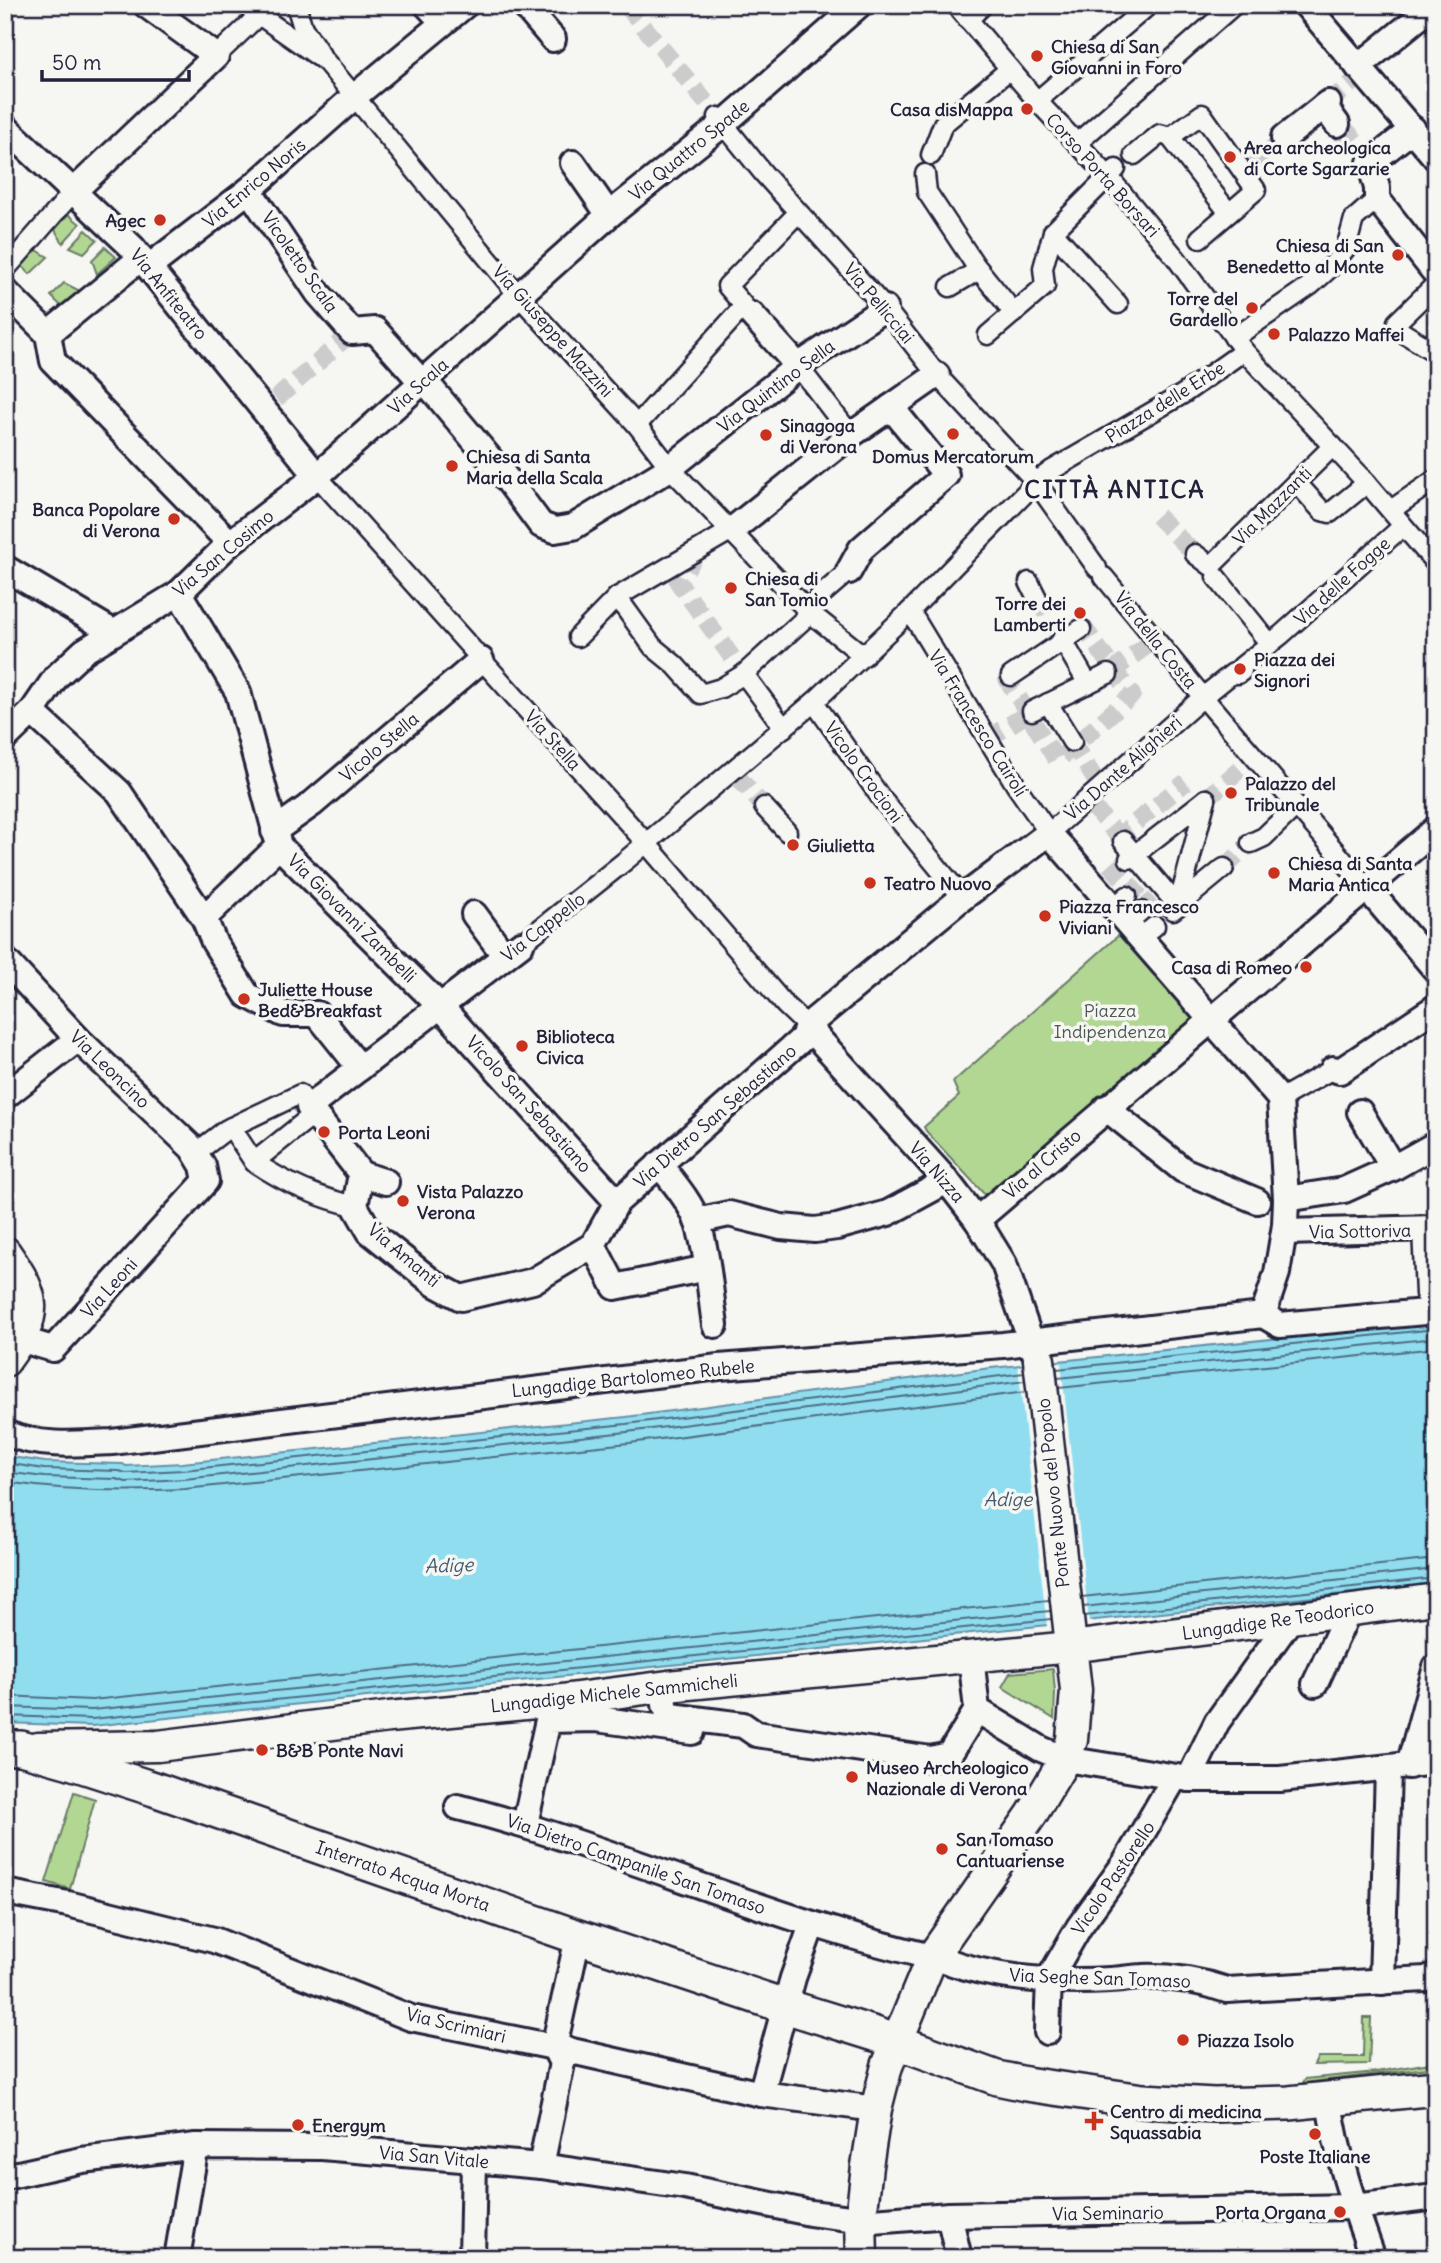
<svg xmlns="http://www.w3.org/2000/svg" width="1441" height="2263" font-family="Delius,sans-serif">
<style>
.green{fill:#b2d793;stroke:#6a7c67;stroke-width:2}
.water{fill:#90ddf0;stroke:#6492a8;stroke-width:2}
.pier{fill:#f6f6f2}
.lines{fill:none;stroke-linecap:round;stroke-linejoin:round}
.shore{stroke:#4e6d83;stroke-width:2}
.pedestrian-tunnel{stroke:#cccccd;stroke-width:18;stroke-dasharray:18 9;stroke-linecap:butt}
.minor-tunnel{stroke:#cccccd;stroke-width:24;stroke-dasharray:24 12;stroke-linecap:butt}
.pedestrian-casing{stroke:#22223b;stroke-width:23}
.minor-casing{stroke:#22223b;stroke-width:30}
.tertiary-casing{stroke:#22223b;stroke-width:35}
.secondary-casing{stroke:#22223b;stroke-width:38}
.pedestrian{stroke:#f6f6f2;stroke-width:18}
.minor{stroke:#f6f6f2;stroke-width:24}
.tertiary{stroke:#f6f6f2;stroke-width:30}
.secondary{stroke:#f6f6f2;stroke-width:33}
.poi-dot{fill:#c8321e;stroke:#f6f6f2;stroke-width:2.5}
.labels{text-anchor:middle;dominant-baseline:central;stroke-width:7;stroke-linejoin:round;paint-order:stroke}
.poi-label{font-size:18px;font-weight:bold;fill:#22223b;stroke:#f6f6f2;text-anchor:start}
.street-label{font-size:18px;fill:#22223b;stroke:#f6f6f2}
.park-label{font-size:18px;fill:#4d5855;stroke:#f6f6f2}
.water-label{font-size:19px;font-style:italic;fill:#435a71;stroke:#f6f6f2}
.district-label{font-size:24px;font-weight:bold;letter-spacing:2px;fill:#22223b;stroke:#f6f6f2}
</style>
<rect width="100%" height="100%" fill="#f6f6f2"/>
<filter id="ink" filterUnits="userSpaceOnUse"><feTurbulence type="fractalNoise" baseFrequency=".0143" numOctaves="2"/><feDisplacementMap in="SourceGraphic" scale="14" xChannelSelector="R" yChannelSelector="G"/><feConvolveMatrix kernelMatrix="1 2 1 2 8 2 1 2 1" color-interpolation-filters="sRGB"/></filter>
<g filter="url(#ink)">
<g class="green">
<path d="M68,214L80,224L63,243L55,230Z"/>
<path d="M86,230L97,240L84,253L70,247Z"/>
<path d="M105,247L116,257L97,274L92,260Z"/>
<path d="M35,249L48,257L30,274L19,263Z"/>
<path d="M64,283L80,291L62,307L51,296Z"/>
<path d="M1119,935L1198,1024L987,1195L984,1194L926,1131L924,1127L959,1096L953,1082Z"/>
<path d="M1053,1669L1055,1692L1054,1719L1002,1687L1010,1673Z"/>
<path d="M74,1792L95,1799L70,1889L46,1882Z"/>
<path d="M1364,2018H1371L1369,2064L1314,2065L1318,2057H1363Z"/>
<path d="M1436,2062V2067L1303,2083L1305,2079L1376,2072Z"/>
</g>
<path class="water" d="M1436,1322V1584L92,1726L5,1723V1456L45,1462L123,1464L126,1466L182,1463L626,1417L991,1368Z"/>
<path class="pier" d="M1061,1362L1089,1622L1047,1627L1018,1366Z"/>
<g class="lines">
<g class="shore">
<path d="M1057,1369L1436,1329"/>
<path d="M1058,1378L1436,1338"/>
<path d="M1059,1388L1436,1348"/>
<path d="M5,1463L44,1469L119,1471L126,1473L183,1470L626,1424L1024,1373"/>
<path d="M5,1472L44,1477L116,1479L126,1482L184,1479L627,1432L1025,1381"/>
<path d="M5,1482C65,1491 125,1492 185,1489L629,1443L1026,1392"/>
<path d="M1082,1597L1436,1559"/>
<path d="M1083,1607L1436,1569"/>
<path d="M1084,1616L1436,1578"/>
<path d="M5,1696L92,1700L1049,1600"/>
<path d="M5,1707L92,1710L1050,1611"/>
<path d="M5,1716L92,1719L1051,1619"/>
</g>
<g class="pedestrian-tunnel">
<path d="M626,5L718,117"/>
<path d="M1328,103L1363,74"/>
<path d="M1251,169L1284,138"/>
<path d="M276,399L349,335"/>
<path d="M1157,516L1195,554"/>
<path d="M690,553L692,561L678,582L744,674"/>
<path d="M1037,598L1062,639"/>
<path d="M1111,672L1149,644"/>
<path d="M1011,676L1007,679L1057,761L1132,695L1084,628L1081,629"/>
<path d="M987,739L1032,711"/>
<path d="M1072,742L1095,779"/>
<path d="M737,776L764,807"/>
<path d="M1206,799L1247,763"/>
<path d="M1092,806L1123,841"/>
<path d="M1115,839L1186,782"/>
<path d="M1224,868L1251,843"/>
<path d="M1109,877L1129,859"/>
<path d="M1127,896L1146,880"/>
<path d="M1141,911L1160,895"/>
</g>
<path class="minor-tunnel" d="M1337,124L1358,149"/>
<g class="pedestrian-casing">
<g id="pedestrian">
<path d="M245,5L326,62L518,295L637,425L670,468L809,612L864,656"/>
<path d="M296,5L303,28L321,55"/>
<path d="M956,5L1037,101L1108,176L1176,258L1244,351L1367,483L1436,564"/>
<path d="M968,20L983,5"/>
<path d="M216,56L259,15"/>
<path d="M1037,101L1149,5"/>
<path d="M718,117L764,174L885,308L937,375L1036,482L1097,568"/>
<path d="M1170,137L1229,213"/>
<path d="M1077,143L1234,5"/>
<path d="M931,155L943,124L1010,69"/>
<path d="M1134,155L1160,134L1170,137L1202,114L1256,190L1200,238"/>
<path d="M925,174L927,192L976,266L1014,313"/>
<path d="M1053,232L1118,304"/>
<path d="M5,270L73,192"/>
<path d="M1436,284L1397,322V329L1436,353"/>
<path d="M950,287L979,270"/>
<path d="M988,335L1045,286L1043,268L1053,232L1116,169"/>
<path d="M1234,338L1311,285L1330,268L1346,248L1354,219L1377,199"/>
<path d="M798,366L851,435"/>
<path d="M637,425L744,306L727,286L798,213"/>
<path d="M317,476L646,843L785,1005L807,1026"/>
<path d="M1296,482L1322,511L1330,513L1367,483"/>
<path d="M1391,510L1436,479"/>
<path d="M732,530L617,597L653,647L675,665L701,694L721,688L744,674L802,621L820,596L849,571"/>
<path d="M1195,554L1211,566L1333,446"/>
<path d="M1216,577L1270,644"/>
<path d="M1029,582L1037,598"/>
<path d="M910,611L1017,787L1049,833L1203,697L1104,577"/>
<path d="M578,637L617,597"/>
<path d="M1062,639L1088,684"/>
<path d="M744,674L784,728"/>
<path d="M1011,676L1081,629"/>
<path d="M814,702L881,798L963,898"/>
<path d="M1048,703L1072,742"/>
<path d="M1032,711L1108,674"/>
<path d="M764,807L787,832"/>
<path d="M1123,841L1178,906L1173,910"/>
<path d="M1251,843L1264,837L1296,806"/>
<path d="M1129,859L1206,799"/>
<path d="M1367,888L1203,697L1233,673L1238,674L1242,671V666L1281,635L1403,526"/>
<path d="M1178,906L1206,799"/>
<path d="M1178,906L1224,868"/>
<path d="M1114,908L1127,896"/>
<path d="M1127,923L1141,911"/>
<path d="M1140,938L1155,926"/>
<path d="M521,944L625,861L814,702L910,611L1036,482L1052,470L1183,394L1244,351"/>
<path d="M1280,1099L1333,1069"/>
<path d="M231,1127L254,1162L314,1114"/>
<path d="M206,1145L227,1129L300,1094L309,1107"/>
<path d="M254,1162C285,1183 318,1198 355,1206"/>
<path d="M1422,1229L1425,1294"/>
</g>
</g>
<g class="minor-casing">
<g id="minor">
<path d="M427,5L443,22"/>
<path d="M524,5L553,39"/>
<path d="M1306,5L1436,158"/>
<path d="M1358,67L1434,5"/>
<path d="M1324,106L1337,124"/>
<path d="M5,127L133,248L317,476"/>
<path d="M1413,129L1370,163L1377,188V199L1436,274"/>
<path d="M1284,138L1328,103"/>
<path d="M573,163L609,215"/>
<path d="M249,190L318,293L352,332L375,330L417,377L425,381L506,478L541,525L555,530L573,527L670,468L798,366L885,308"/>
<path d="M73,192L216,56L146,5"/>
<path d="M149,267L249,190L355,96L465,5"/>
<path d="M5,291L48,334"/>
<path d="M752,315L798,366"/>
<path d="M48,334L53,361L230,543"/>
<path d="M48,334L141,258"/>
<path d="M732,530L851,435L937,375"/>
<path d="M5,568L113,632"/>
<path d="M849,571L861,549L946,475L891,407"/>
<path d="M179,593L238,692L279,846L441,1007L617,1202"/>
<path d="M32,712L119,792L204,918L214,942L247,995L283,1014H317L360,1068"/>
<path d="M5,738L32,712L56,677L84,651L179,593L230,543L317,476L609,215L723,124L859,5"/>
<path d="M274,831L312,804L481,660"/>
<path d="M1367,888L1436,970"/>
<path d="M474,914L505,956"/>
<path d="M204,918L279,846"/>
<path d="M521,944L309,1107L361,1174L355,1206L370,1232L435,1284L461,1298L533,1281L593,1245L617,1202L803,1038L807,1026"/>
<path d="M5,960L78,1039L192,1148L203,1166L206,1181L53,1349L19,1339"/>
<path d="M807,1026L957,902L1049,833L1280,1099L1286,1199L1285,1225L1277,1273L1263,1315"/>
<path d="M807,1026L947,1181L977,1220L1004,1264L1035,1353"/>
<path d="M1333,1069L1340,1071L1436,1007"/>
<path d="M5,1096L78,1039"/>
<path d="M1106,1108L1183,1170L1257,1201"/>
<path d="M1360,1112L1393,1168"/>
<path d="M659,1164C673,1182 690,1201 698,1223C708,1255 710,1291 715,1325"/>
<path d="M361,1174L386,1182"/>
<path d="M1286,1199L1344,1190L1393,1168L1436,1144"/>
<path d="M977,1220L1436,829"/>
<path d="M697,1221L729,1214L781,1227L815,1230L837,1227L888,1213L947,1181"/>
<path d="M1285,1232L1436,1228"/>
<path d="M593,1245L615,1287L707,1268"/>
<path d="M1263,1315L1280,1325L1436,1311"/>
<path d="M5,1433C39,1447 76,1444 112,1442L719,1367L1003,1345L1263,1315"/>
<path d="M1315,1684L1349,1610"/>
<path d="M668,1686C664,1698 662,1706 671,1716L743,1725L756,1734L931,1759L949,1755L977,1710L971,1656"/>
<path d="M977,1710L1041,1749L1065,1759L1189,1779H1280L1436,1762"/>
<path d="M1409,1766L1436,1667"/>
<path d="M1189,1779L1217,1722L1292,1617"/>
<path d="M458,1807C622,1849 776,1923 941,1959C993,1979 1055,1983 1110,1980C1121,1980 1132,1977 1142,1977C1171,1976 1200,1981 1227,1990L1426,1979L1436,1975"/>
<path d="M525,1824L548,1720L596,1719L692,1732"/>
<path d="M5,1892L68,1904L214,1940L411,2018L554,2047L761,2094L876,2109"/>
<path d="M1382,1982L1388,1768"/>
<path d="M1047,2032L1049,1979L1079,1927L1125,1863L1175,1777"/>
<path d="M554,2047L578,1937"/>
<path d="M761,2094L793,1978L812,1925"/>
<path d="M1329,2100C1336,2155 1354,2206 1373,2258"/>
<path d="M541,2166L562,2063L554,2047"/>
<path d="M5,2177L82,2160L196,2146L322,2147L541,2166L685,2187L810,2213L873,2221L949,2215L1354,2207L1436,2197"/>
<path d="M949,2215L959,2258"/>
<path d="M177,2258L196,2146"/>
<path d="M472,2258L474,2160"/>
</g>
</g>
<g class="tertiary-casing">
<g id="tertiary">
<path d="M5,1252C37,1298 40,1314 5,1361"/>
<path d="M38,1748L158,1746L389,1717L546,1702L668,1686L1071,1647L1436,1599"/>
<path d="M862,2258L861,2218L867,2166L876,2109L887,2066L932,1957L1032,1814L1065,1759L1072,1740L1076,1690L1039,1360"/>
</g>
</g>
<g class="secondary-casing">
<path id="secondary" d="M5,1748H21L67,1761L154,1789L578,1937L785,2006L875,2034L997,2078L1026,2084L1143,2101L1214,2105L1289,2103L1436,2088"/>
</g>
<use href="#pedestrian" class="pedestrian"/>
<use href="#minor" class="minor"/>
<use href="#tertiary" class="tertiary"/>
<use href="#secondary" class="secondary"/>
</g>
</g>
<g class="poi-dot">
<circle cx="1037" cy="56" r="7"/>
<circle cx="1027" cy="109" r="7"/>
<circle cx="1230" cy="157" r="7"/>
<circle cx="160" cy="220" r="7"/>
<circle cx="1398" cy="255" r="7"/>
<circle cx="1252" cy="308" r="7"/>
<circle cx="1274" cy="334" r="7"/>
<circle cx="953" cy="434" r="7"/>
<circle cx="766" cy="435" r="7"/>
<circle cx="452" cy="466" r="7"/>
<circle cx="174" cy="519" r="7"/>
<circle cx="731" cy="588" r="7"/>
<circle cx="1080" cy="613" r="7"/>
<circle cx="1240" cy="669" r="7"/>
<circle cx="1231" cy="793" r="7"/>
<circle cx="793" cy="845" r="7"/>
<circle cx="1274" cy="873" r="7"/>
<circle cx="870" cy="883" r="7"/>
<circle cx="1045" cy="916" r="7"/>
<circle cx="1306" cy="967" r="7"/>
<circle cx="244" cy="999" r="7"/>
<circle cx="522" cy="1046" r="7"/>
<circle cx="324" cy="1132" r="7"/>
<circle cx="403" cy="1201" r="7"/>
<circle cx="262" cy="1750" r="7"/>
<circle cx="852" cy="1777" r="7"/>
<circle cx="942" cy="1849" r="7"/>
<circle cx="1183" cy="2040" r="7"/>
<path d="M1090.5 2110.5h7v7h7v7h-7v7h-7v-7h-7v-7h7z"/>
<circle cx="298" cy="2125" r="7"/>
<circle cx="1315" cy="2134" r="7"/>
<circle cx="1340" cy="2212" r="7"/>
</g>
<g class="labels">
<g class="poi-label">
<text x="1051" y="46">Chiesa di San<tspan x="1051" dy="21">Giovanni in Foro</tspan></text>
<text x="1013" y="109" text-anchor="end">Casa disMappa</text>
<text x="1244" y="147">Area archeologica<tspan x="1244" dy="21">di Corte Sgarzarie</tspan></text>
<text x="146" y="220" text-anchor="end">Agec</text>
<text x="1384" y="245" text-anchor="end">Chiesa di San<tspan x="1384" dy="21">Benedetto al Monte</tspan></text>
<text x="1238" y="298" text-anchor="end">Torre del<tspan x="1238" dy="21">Gardello</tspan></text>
<text x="1288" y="334">Palazzo Maffei</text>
<text x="780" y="425">Sinagoga<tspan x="780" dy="21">di Verona</tspan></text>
<text x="466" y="456">Chiesa di Santa<tspan x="466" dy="21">Maria della Scala</tspan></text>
<text x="953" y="456" text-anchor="middle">Domus Mercatorum</text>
<text x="160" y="509" text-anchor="end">Banca Popolare<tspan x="160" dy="21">di Verona</tspan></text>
<text x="745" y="578">Chiesa di<tspan x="745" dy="21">San Tomìo</tspan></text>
<text x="1066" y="603" text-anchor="end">Torre dei<tspan x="1066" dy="21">Lamberti</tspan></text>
<text x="1254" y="659">Piazza dei<tspan x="1254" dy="21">Signori</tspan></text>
<text x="1245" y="783">Palazzo del<tspan x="1245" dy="21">Tribunale</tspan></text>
<text x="807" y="845">Giulietta</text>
<text x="1288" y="863">Chiesa di Santa<tspan x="1288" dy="21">Maria Antica</tspan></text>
<text x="884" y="883">Teatro Nuovo</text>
<text x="1059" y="906">Piazza Francesco<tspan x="1059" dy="21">Viviani</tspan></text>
<text x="1292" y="967" text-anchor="end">Casa di Romeo</text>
<text x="258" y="989">Juliette House<tspan x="258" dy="21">Bed&amp;Breakfast</tspan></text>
<text x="536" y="1036">Biblioteca<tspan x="536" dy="21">Civica</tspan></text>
<text x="338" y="1132">Porta Leoni</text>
<text x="417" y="1191">Vista Palazzo<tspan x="417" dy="21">Verona</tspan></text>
<text x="276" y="1750">B&amp;B Ponte Navi</text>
<text x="866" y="1767">Museo Archeologico<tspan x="866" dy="21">Nazionale di Verona</tspan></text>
<text x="956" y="1839">San Tomaso<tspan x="956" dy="21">Cantuariense</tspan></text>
<text x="1197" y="2040">Piazza Isolo</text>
<text x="1110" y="2111">Centro di medicina<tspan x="1110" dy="21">Squassabia</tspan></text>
<text x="312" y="2125">Energym</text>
<text x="1315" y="2156" text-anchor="middle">Poste Italiane</text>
<text x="1326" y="2212" text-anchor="end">Porta Organa</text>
</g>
<g class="street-label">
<text transform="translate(689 150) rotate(-39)">Via Quattro Spade</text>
<text transform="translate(1103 175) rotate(48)">Corso Porta Borsari</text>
<text transform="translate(254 183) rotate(-40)">Via Enrico Noris</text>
<text transform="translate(300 262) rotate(55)">Vicoletto Scala</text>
<text transform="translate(169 294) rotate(51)">Via Anfiteatro</text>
<text transform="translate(879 303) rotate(50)">Via Pellicciai</text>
<text transform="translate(553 331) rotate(48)">Via Giuseppe Mazzini</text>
<text transform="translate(418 386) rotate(-42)">Via Scala</text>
<text transform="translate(776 386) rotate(-37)">Via Quintino Sella</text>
<text transform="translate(1165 402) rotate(-32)">Piazza delle Erbe</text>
<text transform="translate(1272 506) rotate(-45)">Via Mazzanti</text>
<text transform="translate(223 553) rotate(-40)">Via San Cosimo</text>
<text transform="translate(1342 581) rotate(-42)">Via delle Fogge</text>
<text transform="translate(1156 640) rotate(51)">Via della Costa</text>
<text transform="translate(978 723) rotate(58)">Via Francesco Cairoli</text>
<text transform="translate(553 740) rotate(48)">Via Stella</text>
<text transform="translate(379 747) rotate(-40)">Vicolo Stella</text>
<text transform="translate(1123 768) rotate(-41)">Via Dante Alighieri</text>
<text transform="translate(864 772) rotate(54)">Vicolo Crocioni</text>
<text transform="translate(352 918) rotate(45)">Via Giovanni Zambelli</text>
<text transform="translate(543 927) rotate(-38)">Via Cappello</text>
<text transform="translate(110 1069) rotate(44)">Via Leoncino</text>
<text transform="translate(529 1104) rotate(48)">Vicolo San Sebastiano</text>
<text transform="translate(715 1116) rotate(-41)">Via Dietro San Sebastiano</text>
<text transform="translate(1042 1164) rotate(-41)">Via al Cristo</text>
<text transform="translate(937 1172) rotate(49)">Via Nizza</text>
<text transform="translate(1360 1231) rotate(-1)">Via Sottoriva</text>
<text transform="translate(404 1255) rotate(40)">Via Amanti</text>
<text transform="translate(109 1288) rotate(-48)">Via Leoni</text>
<text transform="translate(633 1378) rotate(-6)">Lungadige Bartolomeo Rubele</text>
<text transform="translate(1053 1493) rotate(-96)">Ponte Nuovo del Popolo</text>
<text transform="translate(1278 1620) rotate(-8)">Lungadige Re Teodorico</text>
<text transform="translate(614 1693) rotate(-6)">Lungadige Michele Sammicheli</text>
<text transform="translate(636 1864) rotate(19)">Via Dietro Campanile San Tomaso</text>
<text transform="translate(403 1876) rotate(19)">Interrato Acqua Morta</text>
<text transform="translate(1113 1878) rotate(-56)">Vicolo Pastorello</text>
<text transform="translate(1100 1978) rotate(2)">Via Seghe San Tomaso</text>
<text transform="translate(456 2025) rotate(13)">Via Scrimiari</text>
<text transform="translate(434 2157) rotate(5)">Via San Vitale</text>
<text transform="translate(1108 2213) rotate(-1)">Via Seminario</text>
</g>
<g class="park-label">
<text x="1110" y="1010">Piazza<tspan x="1110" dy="21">Indipendenza</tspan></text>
</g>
<g class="water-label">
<text x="1008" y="1499">Adige</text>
<text transform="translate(449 1565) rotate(-2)">Adige</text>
</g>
<g class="district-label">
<text x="1115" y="489">CITTÀ ANTICA</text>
</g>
</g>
<rect width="1441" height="2263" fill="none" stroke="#f6f6f2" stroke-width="28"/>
<rect x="14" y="14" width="1413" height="2235" fill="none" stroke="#22223b" stroke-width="2.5" filter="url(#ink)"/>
<path d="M42 70v10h147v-10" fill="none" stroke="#22223b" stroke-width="3.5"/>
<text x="52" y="70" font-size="21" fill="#22223b" stroke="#f6f6f2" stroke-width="5" paint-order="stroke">50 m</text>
</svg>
